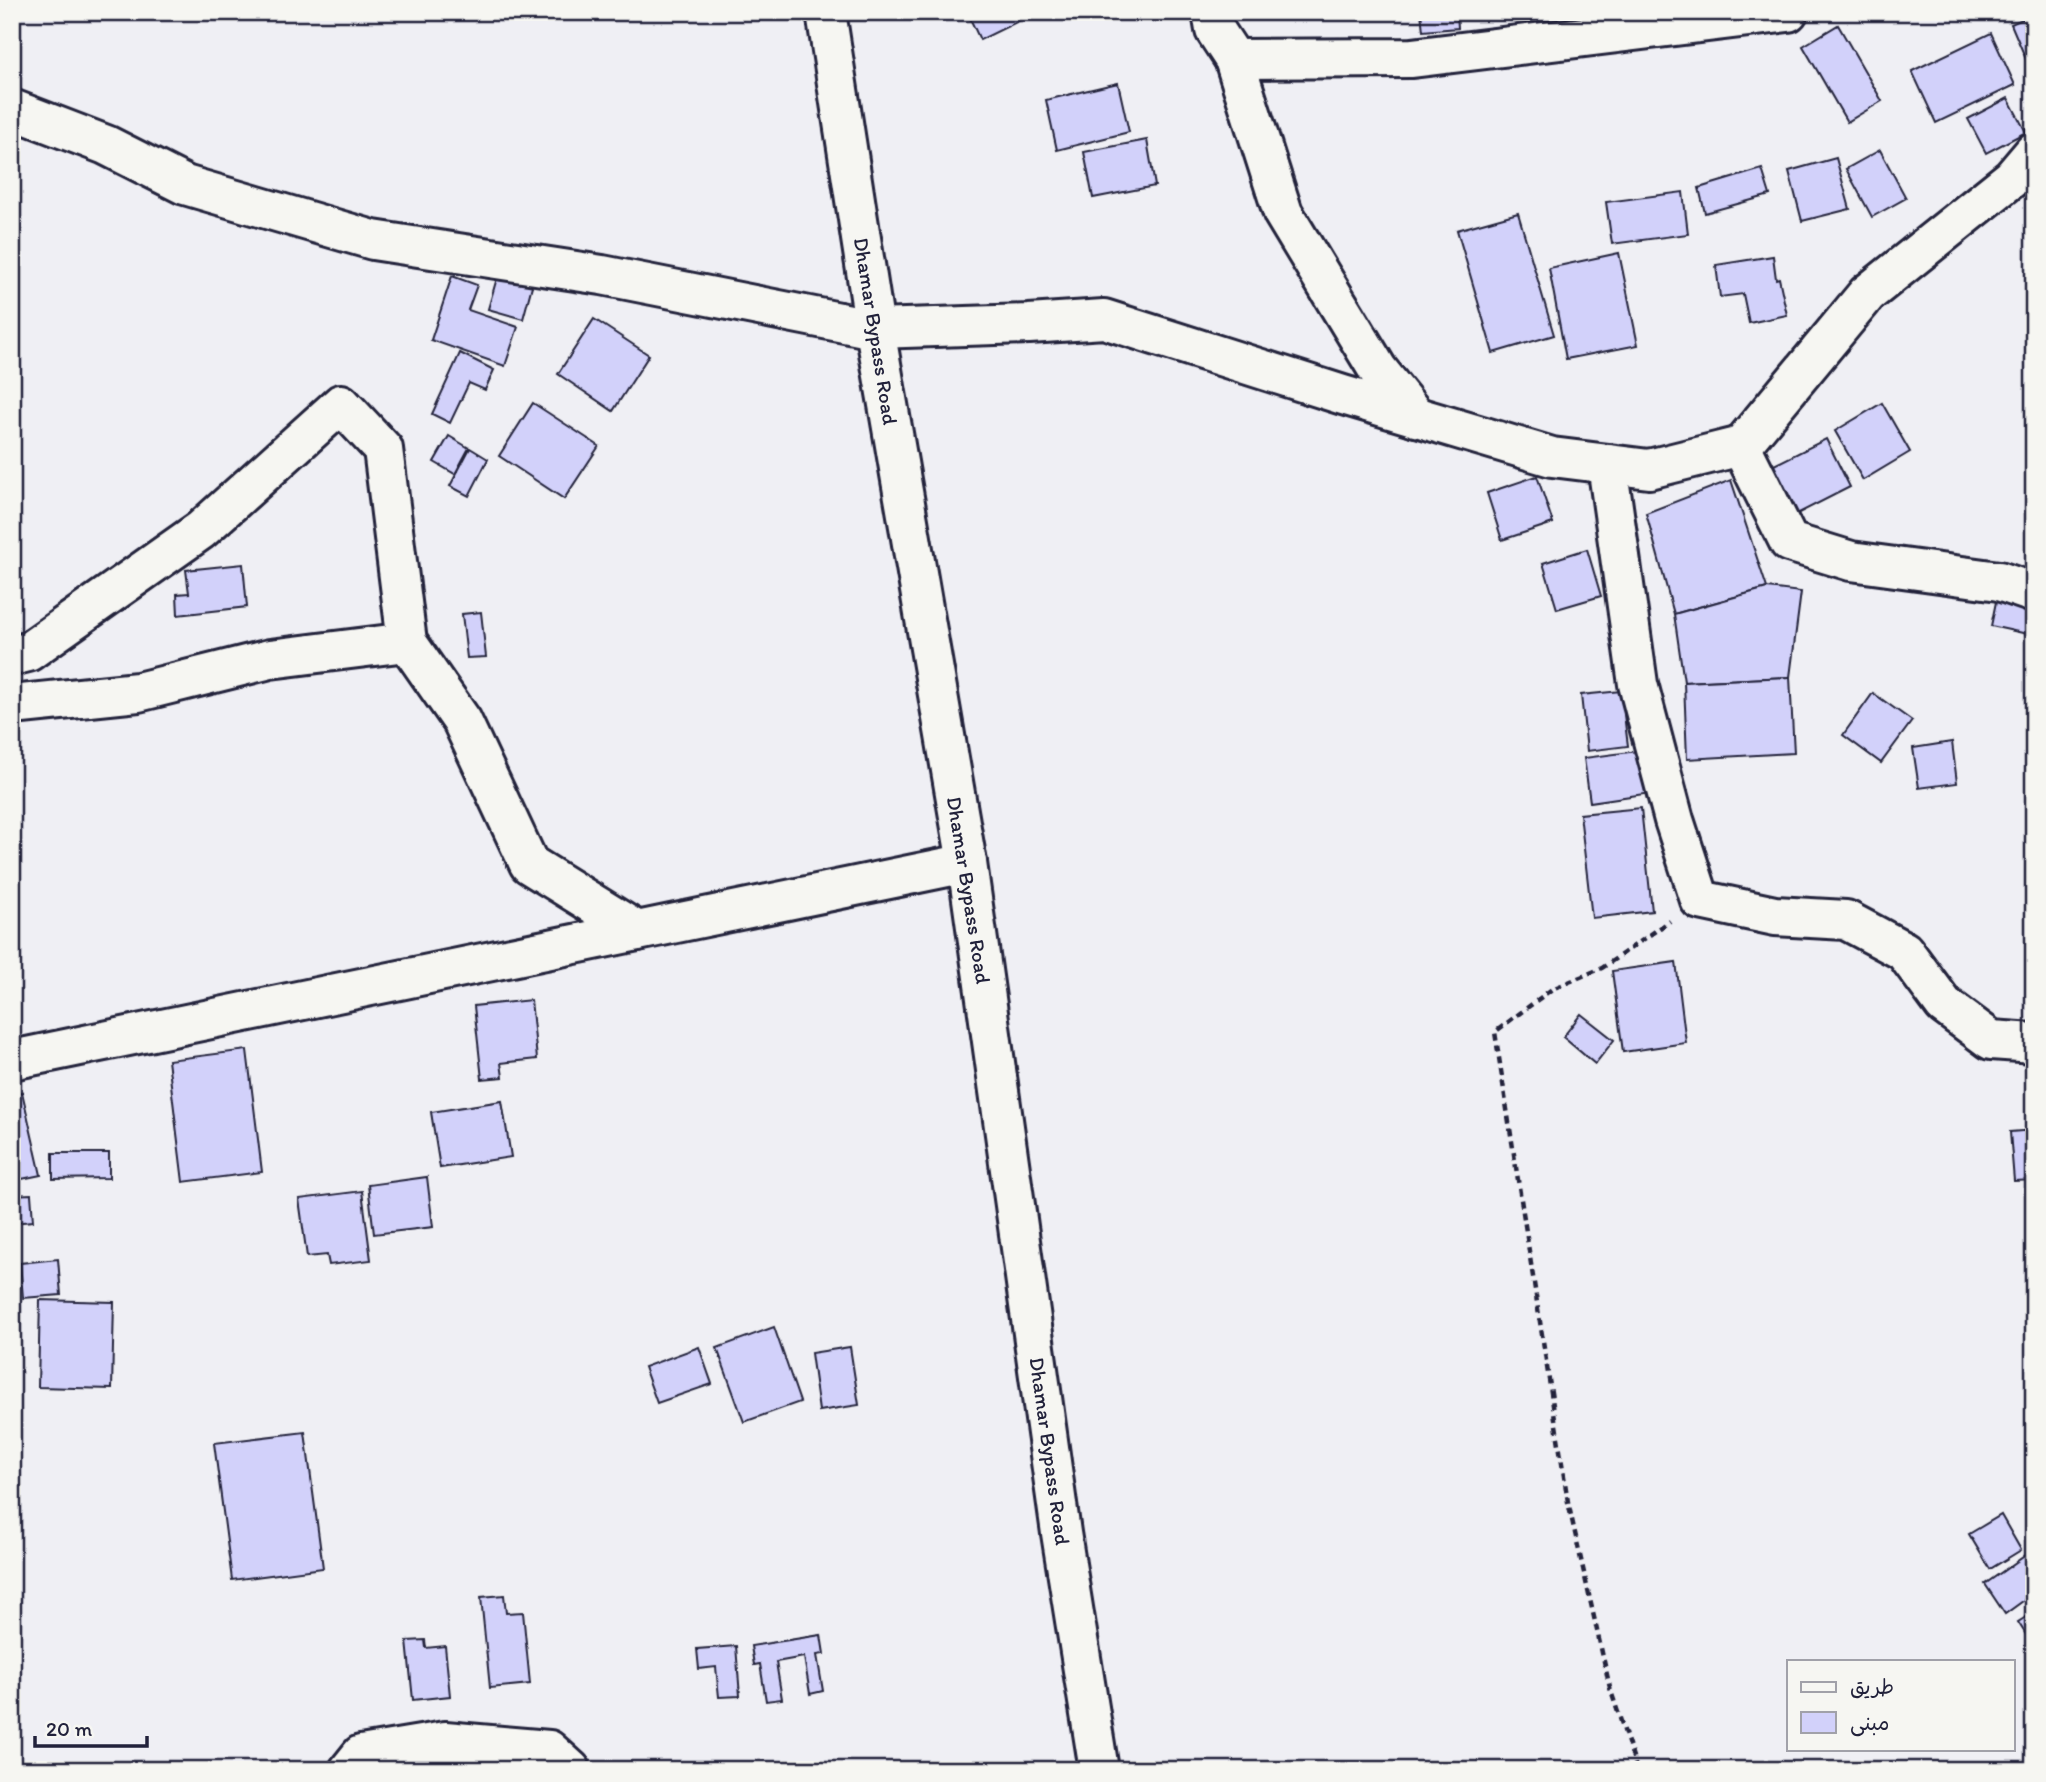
<svg xmlns="http://www.w3.org/2000/svg" width="2046" height="1782" font-family="Itim,'Playpen Sans Arabic',sans-serif">
<style>
.building{fill:#d2d1fa;stroke:#22223b;stroke-width:2}
.lines{fill:none;stroke-linecap:round;stroke-linejoin:round}
.street-casing{stroke:#22223b;stroke-width:44}
.secondary-casing{stroke:#22223b;stroke-width:44}
.path{stroke:#22223b;stroke-width:4.5;stroke-dasharray:7 5;stroke-linecap:butt}
.street{stroke:#f6f6f2;stroke-width:38}
.secondary{stroke:#f6f6f2;stroke-width:38}
.labels{text-anchor:middle;dominant-baseline:central;stroke-width:6;stroke-linejoin:round;paint-order:stroke}
.street-label{font-size:21px;fill:#22223b;stroke:#f6f6f2}
</style>
<rect width="100%" height="100%" fill="#efeff4"/>
<filter id="ink" filterUnits="userSpaceOnUse"><feTurbulence type="fractalNoise" baseFrequency=".0143" numOctaves="2"/><feDisplacementMap in="SourceGraphic" scale="14" xChannelSelector="R" yChannelSelector="G"/><feConvolveMatrix kernelMatrix="1 2 1 2 8 2 1 2 1" color-interpolation-filters="sRGB"/></filter>
<g filter="url(#ink)">
<g class="building">
<path d="M967,12H1037L980,40Z"/>
<path d="M1421,12H1457L1458,28L1423,31Z"/>
<path d="M2034,14V78L2011,24Z"/>
<path d="M1838,25L1882,101L1847,122L1803,46Z"/>
<path d="M1991,33L2015,85L1936,123L1912,71Z"/>
<path d="M1118,83L1129,132L1057,150L1046,100Z"/>
<path d="M2008,98L2026,132L1986,153L1968,119Z"/>
<path d="M1147,140L1155,186L1093,198L1084,152Z"/>
<path d="M1880,150L1906,198L1872,217L1846,169Z"/>
<path d="M1836,158L1850,209L1802,221L1789,171Z"/>
<path d="M1762,169L1770,195L1705,213L1699,188Z"/>
<path d="M1683,192L1688,234L1612,244L1606,202Z"/>
<path d="M1518,213L1554,335L1493,353L1457,230Z"/>
<path d="M1619,253L1638,345L1566,359L1549,268Z"/>
<path d="M1773,256L1776,279L1779,278L1787,315L1749,323L1743,294L1720,297L1716,265Z"/>
<path d="M499,271L533,282L523,319L488,309Z"/>
<path d="M452,276L477,285L468,310L518,327L505,366L431,340Z"/>
<path d="M594,319L649,355L613,411L558,374Z"/>
<path d="M460,353L494,370L485,390L469,383L450,423L432,414Z"/>
<path d="M533,403L599,446L564,499L499,456Z"/>
<path d="M1882,403L1910,452L1863,480L1835,431Z"/>
<path d="M449,436L469,448L455,474L434,462Z"/>
<path d="M1826,439L1850,487L1795,515L1770,467Z"/>
<path d="M470,448L488,459L469,496L450,486Z"/>
<path d="M1537,476L1553,523L1502,540L1487,493Z"/>
<path d="M1731,480L1767,588L1674,614L1646,513Z"/>
<path d="M1587,549L1601,596L1557,609L1543,563Z"/>
<path d="M243,564L247,607L178,615L177,594L189,593L186,570Z"/>
<path d="M1767,588L1801,592L1790,677L1684,682L1674,614Z"/>
<path d="M1997,597L2034,605L2032,635L1991,626Z"/>
<path d="M481,612L486,657L467,658L462,614Z"/>
<path d="M1790,677L1794,753L1687,759L1684,682Z"/>
<path d="M1621,691L1628,746L1587,751L1581,695Z"/>
<path d="M1873,693L1912,721L1881,763L1843,735Z"/>
<path d="M1952,742L1957,783L1919,788L1913,748Z"/>
<path d="M1645,750L1651,793L1590,802L1584,758Z"/>
<path d="M1641,808L1652,911L1592,918L1580,814Z"/>
<path d="M1676,962L1686,1043L1623,1052L1612,971Z"/>
<path d="M531,1000L537,1059L501,1063L503,1077L482,1079L474,1006Z"/>
<path d="M1581,1014L1614,1040L1595,1064L1563,1037Z"/>
<path d="M247,1050L262,1172L183,1182L168,1060Z"/>
<path d="M22,1092L41,1175L12,1181V1094Z"/>
<path d="M502,1101L511,1157L440,1168L431,1112Z"/>
<path d="M2034,1130V1180L2014,1181L2010,1132Z"/>
<path d="M53,1153H109V1178L53,1179Z"/>
<path d="M427,1177L433,1227L374,1234L368,1185Z"/>
<path d="M362,1191L371,1260L329,1265L327,1255L307,1257L299,1199Z"/>
<path d="M31,1194L33,1221L12,1223V1195Z"/>
<path d="M58,1259L61,1295L23,1298L20,1263Z"/>
<path d="M40,1300L114,1302L112,1389L38,1387Z"/>
<path d="M774,1327L800,1402L744,1422L717,1348Z"/>
<path d="M699,1347L712,1384L657,1403L644,1367Z"/>
<path d="M850,1347L859,1405L819,1411L811,1353Z"/>
<path d="M305,1432L323,1568L232,1580L214,1443Z"/>
<path d="M2001,1515L2021,1550L1990,1569L1969,1534Z"/>
<path d="M2033,1550L2034,1593L2005,1614L1985,1584Z"/>
<path d="M504,1595L506,1613L523,1612L530,1684L490,1688L481,1597Z"/>
<path d="M2034,1612V1647L2018,1622Z"/>
<path d="M821,1635L824,1654L817,1655L823,1691L810,1694L804,1657L776,1662L782,1699L766,1701L760,1664L754,1665L751,1646Z"/>
<path d="M425,1640L426,1648L445,1646L450,1696L413,1700L407,1641Z"/>
<path d="M736,1646L740,1696L719,1697L716,1667L699,1669L697,1649Z"/>
</g>
<g class="lines">
<g class="street-casing">
<g id="street">
<path d="M1212,12L1215,30L1234,59L1283,213L1378,370L1416,417"/>
<path d="M1234,59L1412,58L1788,12"/>
<path d="M12,109L106,145L185,185L373,240L602,275L875,329L1029,324L1104,319L1343,395L1552,457L1649,469L1741,446L1867,294L2012,178L2034,152"/>
<path d="M1741,446L1789,542L1851,561L1999,581L2034,593"/>
<path d="M1607,464L1638,684L1674,820L1700,900L1775,916L1846,920L1904,951L1944,1005L1991,1040L2034,1043"/>
<path d="M12,656L28,652L201,530L341,404L383,449L407,642L462,721L529,864L637,931"/>
<path d="M12,705L138,692L270,659L407,642"/>
<path d="M12,1060L967,863"/>
<path d="M349,1770L361,1755L445,1741L549,1750L571,1770"/>
</g>
</g>
<g class="secondary-casing">
<path id="secondary" d="M826,12L875,329L967,863L1061,1533L1099,1770"/>
</g>
<path class="path" d="M1637,1770L1610,1688L1568,1502L1495,1032L1552,989L1602,968L1670,921"/>
<use href="#street" class="street"/>
<use href="#secondary" class="secondary"/>
</g>
</g>
<g class="labels">
<g class="street-label">
<text transform="translate(876 331) rotate(81)">Dhamar Bypass Road</text>
<text transform="translate(969 890) rotate(81)">Dhamar Bypass Road</text>
<text transform="translate(1050 1451) rotate(82)">Dhamar Bypass Road</text>
</g>
</g>
<rect width="2046" height="1782" fill="none" stroke="#f6f6f2" stroke-width="42"/>
<rect x="21" y="21" width="2004" height="1740" fill="none" stroke="#22223b" stroke-width="2.5" filter="url(#ink)"/>
<rect x="1787" y="1660" width="228" height="91" fill="#f6f6f2" stroke="#a1a1a9" stroke-width="2"/>
<rect x="1801" y="1682" width="35" height="10" fill="#f6f6f2" stroke="#a1a1a9" stroke-width="2"/>
<text x="1850" y="1694" font-size="21" fill="#22223b">طريق</text>
<rect x="1801" y="1712" width="35" height="21" fill="#d2d1fa" stroke="#a1a1a9" stroke-width="2"/>
<text x="1850" y="1730" font-size="21" fill="#22223b">مبنى</text>
<path d="M35 1736v10h112v-10" fill="none" stroke="#22223b" stroke-width="3.5"/>
<text x="46" y="1736" font-size="21" fill="#22223b" stroke="#f6f6f2" stroke-width="5" paint-order="stroke">20 m</text>
</svg>
